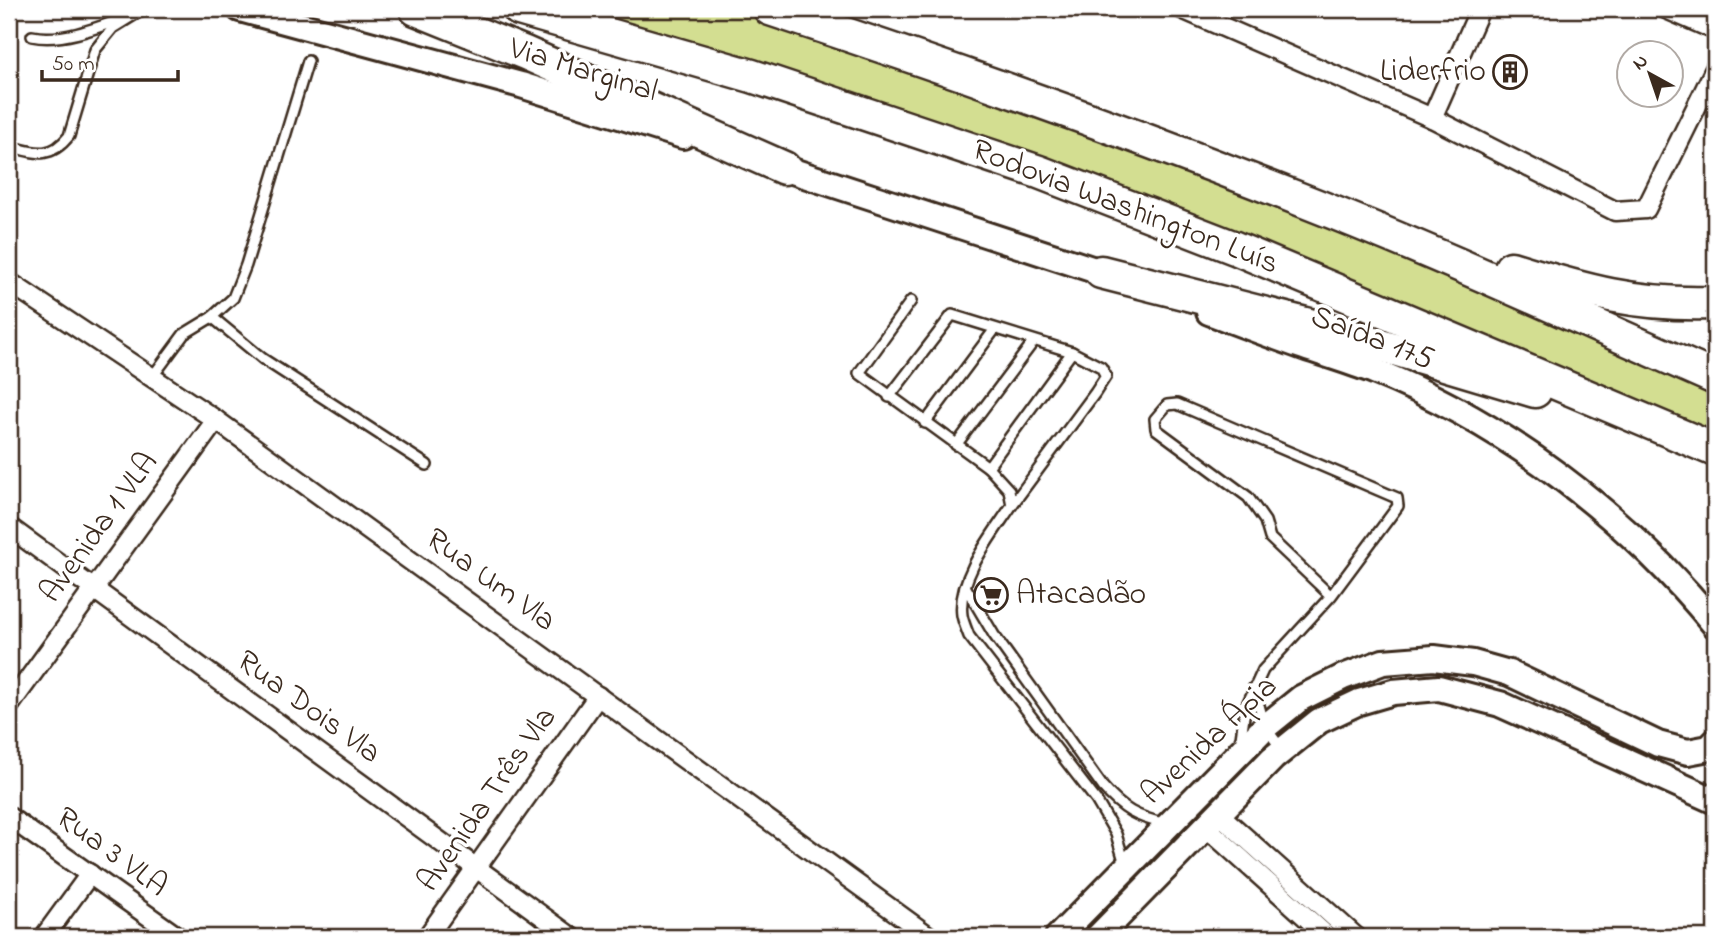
<svg xmlns="http://www.w3.org/2000/svg" width="1724" height="946" font-family="'Indie Flower',sans-serif">
<style>
.green{fill:#d3de91;stroke:#878458;stroke-width:2}
.lines{fill:none;stroke-linecap:round;stroke-linejoin:round}
.lane-casing{stroke:#3b2a1e;stroke-width:14}
.street-casing{stroke:#3b2a1e;stroke-width:23}
.secondary-casing{stroke:#3b2a1e;stroke-width:30}
.highway-casing{stroke:#3b2a1e;stroke-width:37}
.lane{stroke:#fff;stroke-width:9}
.street{stroke:#fff;stroke-width:18}
.secondary{stroke:#fff;stroke-width:24}
.highway{stroke:#fff;stroke-width:32}
.labels{text-anchor:middle;dominant-baseline:central;stroke-width:7;stroke-linejoin:round;paint-order:stroke}
.street-label{font-size:32px;fill:#3b2a1e;stroke:#fff}
.poi-label{font-size:32px;fill:#3b2a1e;stroke:#fff;text-anchor:end}
</style>
<rect width="100%" height="100%" fill="#fff"/>
<filter id="ink" filterUnits="userSpaceOnUse"><feTurbulence type="fractalNoise" baseFrequency=".0143" numOctaves="2"/><feDisplacementMap in="SourceGraphic" scale="14" xChannelSelector="R" yChannelSelector="G"/><feConvolveMatrix kernelMatrix="1 2 1 2 8 2 1 2 1" color-interpolation-filters="sRGB"/></filter>
<g filter="url(#ink)">
<path class="green" d="M566,9H738L785,23L1285,206L1715,392V437Z"/>
<g class="lines">
<g class="lane-casing">
<g id="lane">
<path d="M32,36C67,44 115,20 149,9"/>
<path d="M9,146C35,153 50,160 69,136L95,50L113,28L139,12"/>
<path d="M911,301L859,373L988,467L1009,490L1012,505C993,534 957,578 962,615C963,622 967,630 969,636L1096,800L1116,834L1125,864"/>
<path d="M212,317L263,359L427,465"/>
<path d="M153,376L184,334L212,317L233,298L246,265L308,61"/>
<path d="M889,397L952,315L1072,352L1101,367L1106,376L1095,393L1012,505"/>
<path d="M925,423L995,329"/>
<path d="M956,445L1034,341"/>
<path d="M988,467L1072,352"/>
<path d="M965,586L994,635L1103,787C1123,810 1136,817 1166,824"/>
<path d="M1254,687L1265,727L1281,748"/>
<path d="M1240,745L1245,709L1263,670L1331,596L1398,506L1397,498L1177,404L1167,405L1155,419L1156,429L1248,497L1265,521L1270,538L1331,596"/>
</g>
</g>
<g class="street-casing">
<g id="street">
<path d="M1182,9L1432,118L1615,211L1646,209L1715,69"/>
<path d="M1666,9L1715,30"/>
<path d="M1432,118L1480,9"/>
<path d="M9,282L216,420L930,937"/>
<path d="M9,527L571,937"/>
<path d="M9,706L216,420"/>
<path d="M1219,814L1356,937"/>
<path d="M9,817L178,937"/>
<path d="M1206,827L1328,937"/>
<path d="M44,937L90,874"/>
<path d="M427,937L598,696"/>
</g>
</g>
<g class="secondary-casing">
<g id="secondary">
<path d="M240,9L521,85L683,136"/>
<path d="M768,163L1116,277"/>
<path d="M1209,312C1241,324 1272,336 1304,347C1327,355 1351,362 1374,371C1506,424 1625,515 1715,625"/>
<path d="M1058,937L1265,727L1301,698L1343,677L1383,662L1434,658L1473,663L1509,673L1658,744L1688,752L1709,748L1715,742"/>
<path d="M1098,937L1273,758L1319,721L1359,702L1393,692L1439,688L1500,704L1715,801"/>
</g>
</g>
<g class="highway-casing">
<g id="highway">
<path d="M416,9L525,53L784,168"/>
<path d="M519,9L752,76L1039,172L1235,248L1715,450"/>
<path d="M770,9C950,68 1130,132 1307,202C1445,256 1580,319 1715,378"/>
<path d="M1511,268C1585,291 1637,306 1715,303"/>
<path d="M1101,272L1337,332L1535,391"/>
</g>
</g>
<use href="#lane" class="lane"/>
<use href="#street" class="street"/>
<use href="#secondary" class="secondary"/>
<use href="#highway" class="highway"/>
</g>
</g>
<defs>
<g id="building-ring" transform="scale(1.75)"><circle r="9.5" fill="#fff" stroke="#3b2a1e" stroke-width="1.5"/><path d="M-4-6H4V6H1V3H-1V6H-4ZM-2.5-4.3h1.7v1.8h-1.7ZM.8-4.3h1.7v1.8H.8ZM-2.5-1h1.7V.8h-1.7ZM.8-1h1.7V.8H.8Z" fill="#3b2a1e"/></g>
<g id="supermarket-ring" transform="scale(1.75)"><circle r="9.5" fill="#fff" stroke="#3b2a1e" stroke-width="1.5"/><path d="M-6-5.5h2.5l.6 2H6L4.5 2H-2.5L-4.4-4H-6ZM-1.5 3.2a1.3 1.3 0 1 0 .1 0ZM3 3.2a1.3 1.3 0 1 0 .1 0Z" fill="#3b2a1e"/></g>
</defs>
<g fill-rule="evenodd">
<use href="#building-ring" x="1510" y="72"/>
<use href="#supermarket-ring" x="991" y="595"/>
</g>
<g class="labels">
<g class="street-label">
<text transform="translate(583 71) rotate(17)">Via Marginal</text>
<text transform="translate(1125 208) rotate(21)">Rodovia Washington Luís</text>
<text transform="translate(1372 339) rotate(21)">Saída 175</text>
<text transform="translate(100 528) rotate(-54)">Avenida 1 VLA</text>
<text transform="translate(490 581) rotate(36)">Rua Um Vla</text>
<text transform="translate(308 708) rotate(36)">Rua Dois Vla</text>
<text transform="translate(1210 741) rotate(-43)">Avenida Ápia</text>
<text transform="translate(488 800) rotate(-55)">Avenida Três Vla</text>
<text transform="translate(111 853) rotate(36)">Rua 3 VLA</text>
</g>
<g class="poi-label">
<text x="1486" y="72">Liderfrio</text>
<text x="1016" y="595" text-anchor="start">Atacadão</text>
</g>
</g>
<rect width="1724" height="946" fill="none" stroke="#fff" stroke-width="35"/>
<rect x="18" y="18" width="1689" height="911" fill="none" stroke="#3b2a1e" stroke-width="2.5" filter="url(#ink)"/>
<g transform="translate(1650 74) rotate(320)"><circle r="33" fill="#ffffff" stroke="#b1aaa5" stroke-width="2"/>
<path d="M0-5L12 26L0 18L-12 26Z" fill="#3b2a1e"/>
<text y="-10" font-size="19" font-weight="bold" text-anchor="middle" fill="#3b2a1e">N</text>
</g>
<path d="M42 70v10h136v-10" fill="none" stroke="#3b2a1e" stroke-width="3.5"/>
<text x="52" y="70" font-size="21" fill="#3b2a1e" stroke="#ffffff" stroke-width="5" paint-order="stroke">50 m</text>
</svg>
